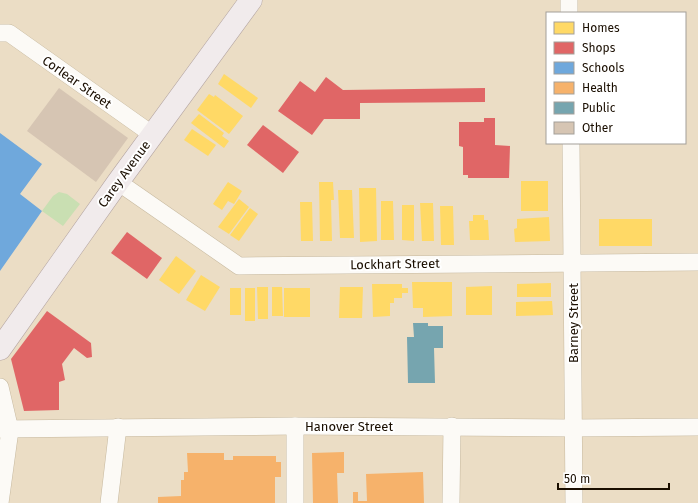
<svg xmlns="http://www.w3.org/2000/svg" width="698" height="503" font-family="'Fira Sans',sans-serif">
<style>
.green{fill:#c9dfb2}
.homes{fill:#ffd966}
.shops{fill:#e06666}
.schools{fill:#6fa8dc}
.health{fill:#f6b26b}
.public{fill:#76a5af}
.building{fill:#d6c5b3}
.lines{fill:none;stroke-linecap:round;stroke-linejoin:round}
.minor-casing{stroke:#c6b89e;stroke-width:18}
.primary-casing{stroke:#b5a6a3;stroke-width:23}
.minor{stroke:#fcfaf6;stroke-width:17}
.primary{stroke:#f1ebec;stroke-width:22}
.labels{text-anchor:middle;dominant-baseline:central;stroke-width:4;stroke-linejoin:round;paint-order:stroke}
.street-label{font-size:13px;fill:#1a0e00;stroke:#fff}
</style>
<rect width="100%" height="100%" fill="#ebddc5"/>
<path class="green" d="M59,192L67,194L80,204L63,226L42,211L53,196Z"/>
<g class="homes">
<path d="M224,74L258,98L251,108L218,84Z"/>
<path d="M209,94L214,97L215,95L243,116L229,134L197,110Z"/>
<path d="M199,114L224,133L222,136L229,141L224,148L191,123Z"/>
<path d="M192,129L216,145L208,156L184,140Z"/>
<rect x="521" y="181" width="27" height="30"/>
<path d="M228,182L242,191L234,204L228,201L222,210L213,204Z"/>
<path d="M319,182H333L334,200H331L332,241H320Z"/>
<path d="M359,188H376L377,241L360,242Z"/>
<path d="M338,190H352L354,238H340Z"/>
<path d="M239,199L249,207L229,234L218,227Z"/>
<path d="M381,201H393L394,240H381Z"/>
<path d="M300,202H312L313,241H301Z"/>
<path d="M420,203H433L434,241H422Z"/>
<path d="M402,205H414V241L402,240Z"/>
<path d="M440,206H453L454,245H441Z"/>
<path d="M250,208L258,214L239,241L230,235Z"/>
<path d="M473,215H484V220H488L489,240H470L469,221H473Z"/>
<path d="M549,217L550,241L515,242L514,229L517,228V219Z"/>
<rect x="599" y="219" width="53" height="27"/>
<path d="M176,256L196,271L179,294L159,280Z"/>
<path d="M201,275L220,287L205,311L186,300Z"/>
<path d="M412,282H452V316L423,317V308H413Z"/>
<path d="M551,283V297H517V284Z"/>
<path d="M372,284H402V288H408V293H402V298H394V303H390V316L373,317Z"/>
<path d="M492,286V315H466V287Z"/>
<path d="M257,287H268V319H258Z"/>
<path d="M272,287H282L283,316H272Z"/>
<path d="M340,287H363L362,318H339Z"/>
<rect x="230" y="288" width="11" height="27"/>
<rect x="245" y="288" width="10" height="33"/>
<rect x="284" y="288" width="26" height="29"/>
<path d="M552,301L553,315L516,316V302Z"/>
</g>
<g class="shops">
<path d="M326,77L343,90L485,88V102L360,103V119H324L312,135L278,111L300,81L315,92Z"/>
<path d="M484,118H495V145L510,146L509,178H468V175H463V147L459,146V122H484Z"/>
<path d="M263,125L299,152L283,173L247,145Z"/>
<path d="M127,232L162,258L147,279L111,253Z"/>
<path d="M47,311L91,343L92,357L87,358L74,348L62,364L65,380L59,382V410L24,411L11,359Z"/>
</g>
<path class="schools" d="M0,133L42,164L20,194L42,211L0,271Z"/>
<g class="health">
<path d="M344,452V473H337L338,503H313L312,453Z"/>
<path d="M187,453H224V460H233V456H276V462H281V477H275V503H158V497L181,496V480H184V472H188Z"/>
<path d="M423,472L424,503H353V492H358V501H367L366,474Z"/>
</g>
<path class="public" d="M413,323H428V326H443V348H434L435,383H408L407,337H414Z"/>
<path class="building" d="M59,88L128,138L96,182L27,131Z"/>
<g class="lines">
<g class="minor-casing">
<g id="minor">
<path d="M569,0V13"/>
<path d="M0,33H9L153,135"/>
<path d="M571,143L574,503"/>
<path d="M118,182L239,266L698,262"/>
<path d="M0,387L10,430L0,503"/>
<path d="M0,429L295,426L573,428L698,427"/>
<path d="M109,503L118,427"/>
<path d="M295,503V426"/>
<path d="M451,503L452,426"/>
</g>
</g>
<g class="primary-casing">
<path id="primary" d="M0,349L118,182L251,0"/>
</g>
<use href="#minor" class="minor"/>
<use href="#primary" class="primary"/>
</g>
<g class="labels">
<g class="street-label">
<text transform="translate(77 82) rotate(35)">Corlear Street</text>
<text transform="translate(124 174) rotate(-54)">Carey Avenue</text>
<text transform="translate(395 264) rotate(-1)">Lockhart Street</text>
<text transform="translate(573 323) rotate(-90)">Barney Street</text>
<text x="349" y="426">Hanover Street</text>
</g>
</g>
<rect x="546" y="12" width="140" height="132" fill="#ffffff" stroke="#a39f99"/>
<rect x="554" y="22" width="20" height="12" fill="#ffd966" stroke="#a39f99"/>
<text x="582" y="32" font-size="12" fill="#1a0e00">Homes</text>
<rect x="554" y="42" width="20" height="12" fill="#e06666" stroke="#a39f99"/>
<text x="582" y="52" font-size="12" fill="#1a0e00">Shops</text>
<rect x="554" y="62" width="20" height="12" fill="#6fa8dc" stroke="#a39f99"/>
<text x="582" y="72" font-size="12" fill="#1a0e00">Schools</text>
<rect x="554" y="82" width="20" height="12" fill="#f6b26b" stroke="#a39f99"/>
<text x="582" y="92" font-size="12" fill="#1a0e00">Health</text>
<rect x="554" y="102" width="20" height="12" fill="#76a5af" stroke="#a39f99"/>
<text x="582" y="112" font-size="12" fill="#1a0e00">Public</text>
<rect x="554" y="122" width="20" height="12" fill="#d6c5b3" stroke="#a39f99"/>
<text x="582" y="132" font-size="12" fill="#1a0e00">Other</text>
<path d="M558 483v6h111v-6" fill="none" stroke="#1a0e00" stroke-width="2"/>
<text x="564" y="483" font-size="12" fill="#1a0e00" stroke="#ffffff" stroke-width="3" paint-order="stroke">50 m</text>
</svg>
